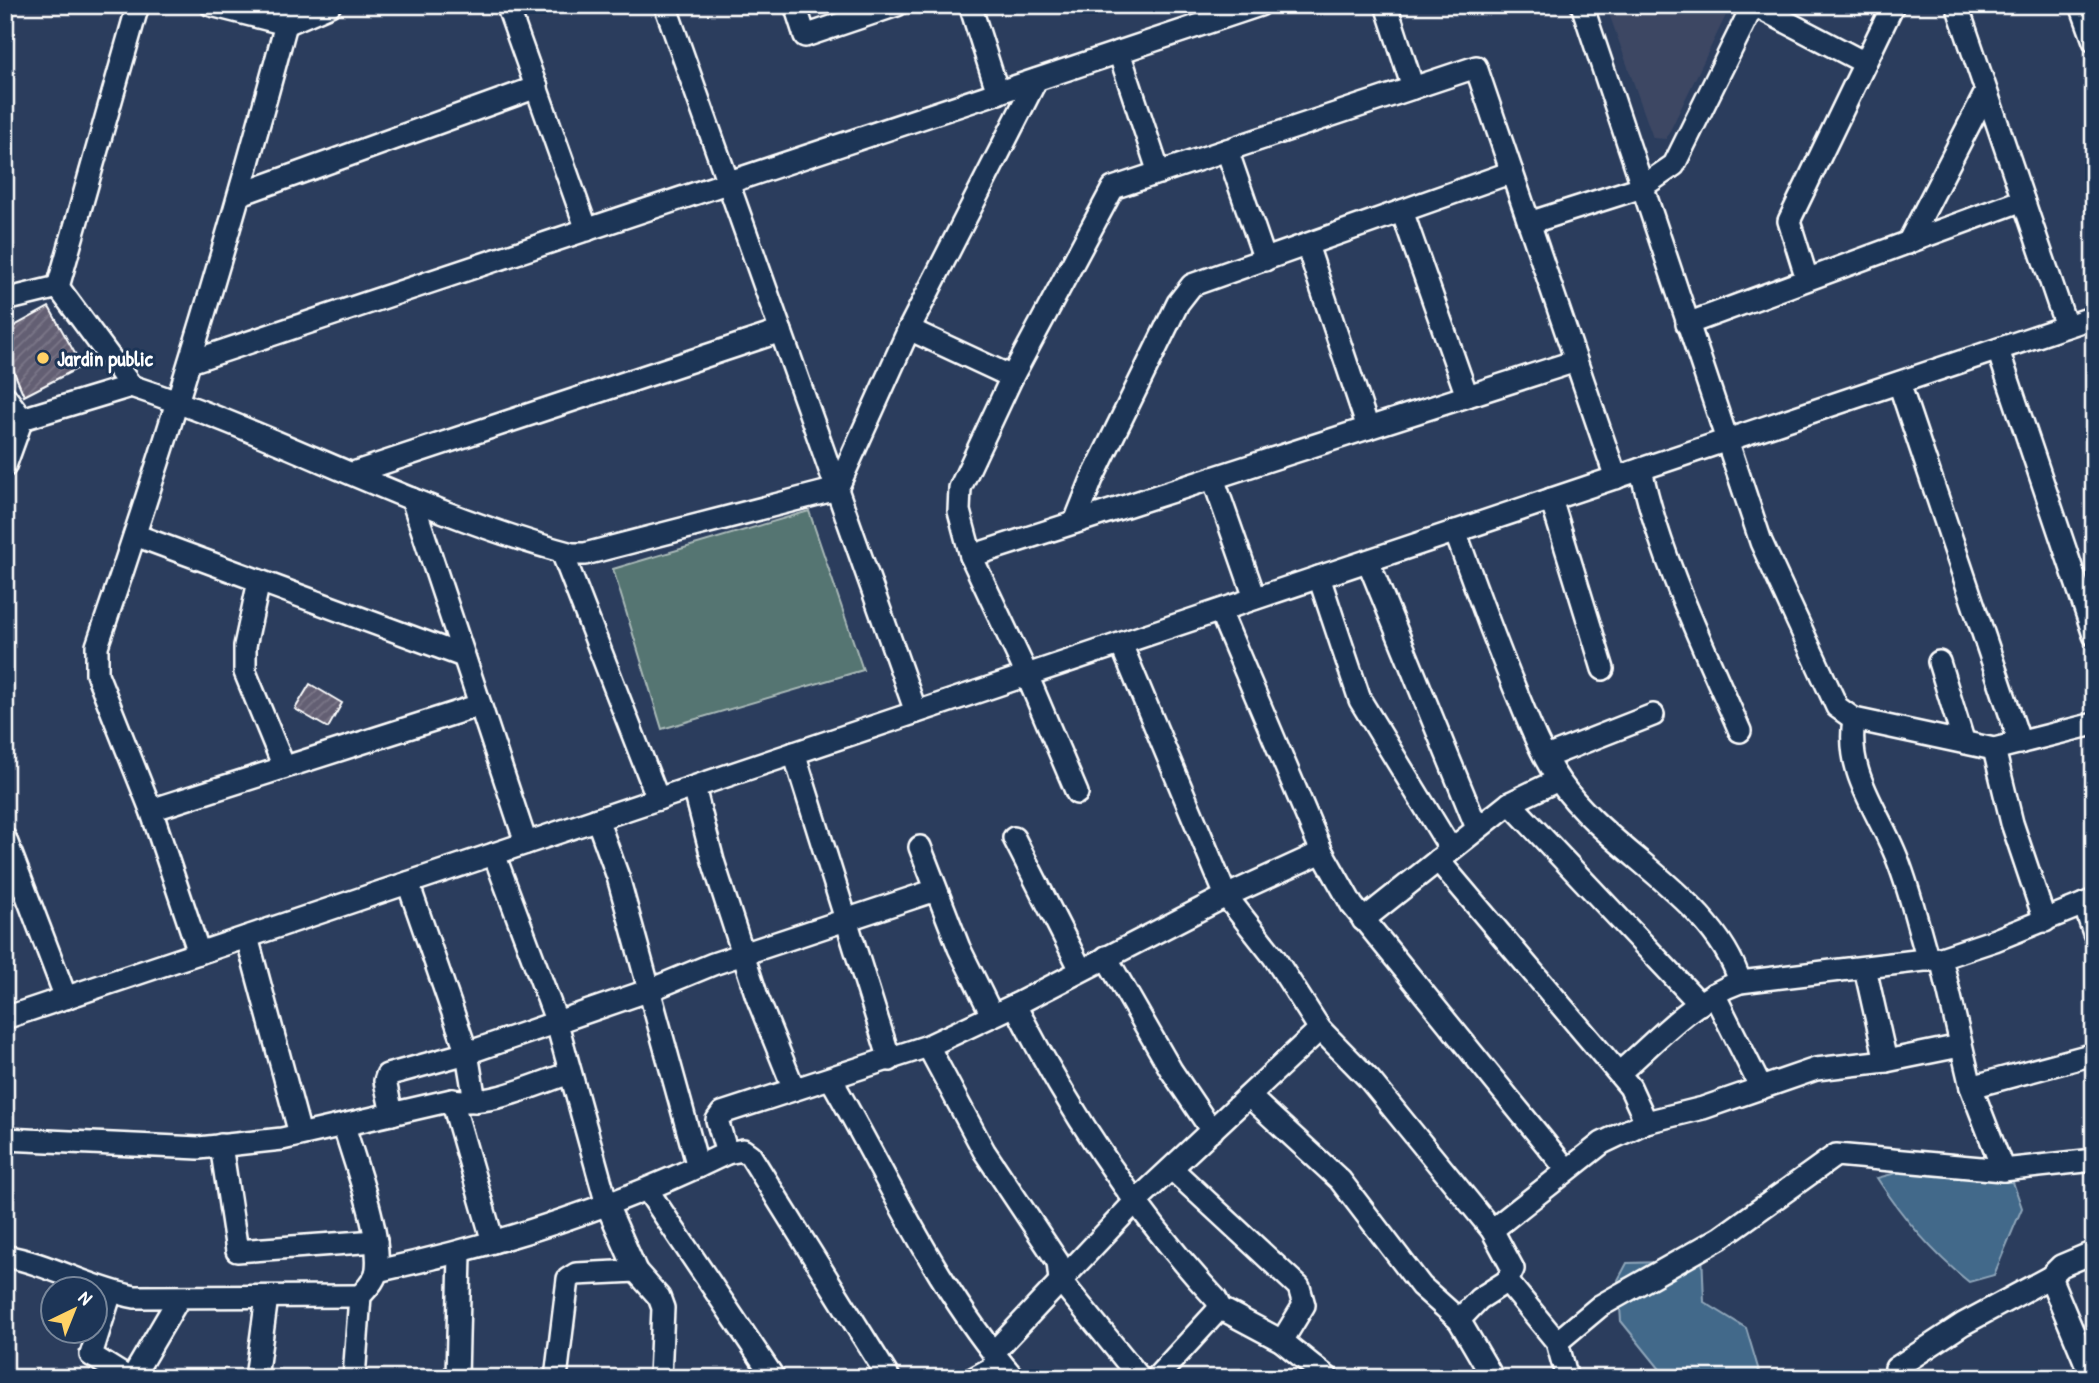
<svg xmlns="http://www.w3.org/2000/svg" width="2099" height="1383" font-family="'Patrick Hand',sans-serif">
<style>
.built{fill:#3c4764}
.grass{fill:#557472;stroke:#aabab8;stroke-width:2}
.water{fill:#42698a;stroke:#8ea5b9;stroke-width:2}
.building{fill:url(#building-hatch);stroke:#fff;stroke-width:2}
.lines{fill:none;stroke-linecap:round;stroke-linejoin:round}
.minor-casing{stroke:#fff;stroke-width:26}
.minor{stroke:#1d3557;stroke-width:21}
.poi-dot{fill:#ffd166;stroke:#1d3557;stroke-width:2.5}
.labels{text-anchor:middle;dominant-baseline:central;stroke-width:6;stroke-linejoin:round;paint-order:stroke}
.poi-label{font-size:21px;font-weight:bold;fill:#fff;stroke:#1d3557;text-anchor:start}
</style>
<defs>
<pattern id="building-hatch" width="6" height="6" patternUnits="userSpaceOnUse" patternTransform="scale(1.75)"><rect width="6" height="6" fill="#645f73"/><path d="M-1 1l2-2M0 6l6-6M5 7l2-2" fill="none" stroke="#7b7788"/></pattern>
</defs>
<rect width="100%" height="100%" fill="#2b3d5d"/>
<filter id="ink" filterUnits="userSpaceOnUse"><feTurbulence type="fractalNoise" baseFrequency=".0143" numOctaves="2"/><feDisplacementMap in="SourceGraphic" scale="14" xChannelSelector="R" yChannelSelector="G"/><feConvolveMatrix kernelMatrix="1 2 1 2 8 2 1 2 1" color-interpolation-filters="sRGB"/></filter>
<g filter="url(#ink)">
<path class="built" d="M1606,5H1731L1666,139L1653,138Z"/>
<path class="grass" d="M809,511L863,670L662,729L613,569Z"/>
<g class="water">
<path d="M1911,1169L1967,1171L2013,1182L2022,1208L1994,1275L1969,1282C1931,1252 1903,1218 1877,1178Z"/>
<path d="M1702,1251L1704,1302L1746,1328L1761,1378H1667L1621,1321L1618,1280L1627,1263L1665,1262Z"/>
</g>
<g class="building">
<path d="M49,307L82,366L24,396L5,350V331Z"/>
<path d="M310,684L342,703L328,728L295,709Z"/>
</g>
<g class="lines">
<g class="minor-casing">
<g id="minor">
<path d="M211,5L286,24L330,5"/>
<path d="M507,5L587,230"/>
<path d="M665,5L916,712"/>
<path d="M795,5L805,36L897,5"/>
<path d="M970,5L998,93"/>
<path d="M1386,5L1413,88"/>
<path d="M1582,5L1761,542L1837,707L1854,719L1994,749L2094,724"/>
<path d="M1754,5L1865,63"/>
<path d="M1957,5L2066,326"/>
<path d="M2081,5L2094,41"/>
<path d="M1119,52L1159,173"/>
<path d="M1227,150L1265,260"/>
<path d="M241,194L537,87"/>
<path d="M1402,211L1467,396"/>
<path d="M1529,223L1642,187L1674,165L1753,5"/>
<path d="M1908,243L1986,92"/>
<path d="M1307,245L1368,428"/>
<path d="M1807,279L1789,221L1893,5"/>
<path d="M58,287L138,5"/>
<path d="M5,300L58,287L131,386L22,419"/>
<path d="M1687,324L2023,200"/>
<path d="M909,329L1012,377"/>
<path d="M1998,350L2094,635"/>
<path d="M190,362L1260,5"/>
<path d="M1899,383L2020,743"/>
<path d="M131,386C280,435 419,514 572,554H585L837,489L909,329L1036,80"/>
<path d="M5,396L22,419"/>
<path d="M5,466L22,419"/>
<path d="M1641,469C1659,556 1705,650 1740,731"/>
<path d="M353,473L781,331"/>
<path d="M1213,478L1255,598"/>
<path d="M412,499L526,843"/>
<path d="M1551,499L1603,669"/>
<path d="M1075,522L1092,479L1178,303L1192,285L1512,172"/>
<path d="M1455,531C1476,588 1496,645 1520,701C1531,728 1543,758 1560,782C1608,851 1715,899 1740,982"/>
<path d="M135,535L463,656"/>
<path d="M562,552L658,799"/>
<path d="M971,556L1576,361"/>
<path d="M1368,561L1477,828"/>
<path d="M1319,577L1360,700L1450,848"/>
<path d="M259,581L245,646V672L284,767"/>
<path d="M1220,611L1322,852L1352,905L1567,1170"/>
<path d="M1121,644L1226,896L1274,957L1320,1029L1369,1079L1492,1230L1513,1269L1507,1281L1479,1299L1459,1320"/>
<path d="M1939,662L1963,740"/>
<path d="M1854,719C1846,772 1874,804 1894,851C1909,885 1917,924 1928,960"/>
<path d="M1994,749L2012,823L2045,921"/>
<path d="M794,753L890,1060"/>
<path d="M1546,757L1653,715"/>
<path d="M694,787L713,861L757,997L794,1089"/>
<path d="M1077,793L1027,675L971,556L959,511L960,488L1012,377L1113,188L1476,67L1616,478"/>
<path d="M1510,803L1700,1004"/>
<path d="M151,810L480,705"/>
<path d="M597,819L618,877L698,1167"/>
<path d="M5,838L66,998"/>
<path d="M1014,838L1081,970"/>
<path d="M920,847L959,948L992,1015"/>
<path d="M494,854L556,1020L607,1205L636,1271L659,1297L663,1308L660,1378"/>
<path d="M1438,860L1630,1087L1646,1122"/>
<path d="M408,883L467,1053L475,1101"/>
<path d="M2084,904L2094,933"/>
<path d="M1363,920L1510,803L1558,780"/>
<path d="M247,937L300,1134"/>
<path d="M199,953L151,810L97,674V646C168,441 230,234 286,24"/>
<path d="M1106,957L1171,1070L1212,1131"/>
<path d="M1941,958L1971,1087L2003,1170"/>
<path d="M1865,968L1886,1061"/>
<path d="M1714,994L1761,1088"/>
<path d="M1015,1005C1070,1112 1134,1211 1216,1299L1220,1308L1282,1341L1328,1378"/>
<path d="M5,1018L2094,317"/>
<path d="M928,1046L984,1151L1058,1262L1060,1280L1140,1378"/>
<path d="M1619,1073C1655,1042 1694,998 1740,982L1941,958L1995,940L2094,900"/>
<path d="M831,1079C890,1181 936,1288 1014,1378"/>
<path d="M1971,1087L2094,1054"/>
<path d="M1249,1096L1340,1180L1421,1286L1459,1320L1493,1378"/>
<path d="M452,1100L493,1242"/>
<path d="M392,1114L385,1081L387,1075L467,1053L650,990L713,964L936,890"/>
<path d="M344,1126C355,1164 381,1231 377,1269C376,1280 367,1288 360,1296L354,1378"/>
<path d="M5,1139L199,1148L282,1139L452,1100C492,1106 533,1085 570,1073"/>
<path d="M221,1145L237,1251L376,1241"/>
<path d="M727,1153L717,1120L722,1113L928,1046L1015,1005L1226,896L1322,852"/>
<path d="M1172,1169L1299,1287L1304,1305L1282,1341"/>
<path d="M648,1191L774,1378"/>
<path d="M1492,1230L1602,1143L1646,1122L1703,1108L1816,1069L1886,1061L1960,1046"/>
<path d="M5,1256C50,1264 89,1288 135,1297L360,1296"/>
<path d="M377,1271C498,1245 616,1207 727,1153L743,1150L750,1155L889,1378"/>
<path d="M2050,1277L2092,1378"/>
<path d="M1507,1281L1557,1342L1567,1378"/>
<path d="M111,1292L91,1355L128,1378"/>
<path d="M1557,1342L1600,1306L1720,1238L1836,1155L2003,1170L2094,1160"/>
<path d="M993,1353L1134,1203L1320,1029"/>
<path d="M1896,1368L1963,1324L2050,1277L2061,1266L2094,1252"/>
<path d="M132,1378L179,1298"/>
<path d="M256,1378L267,1297"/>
<path d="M457,1378L460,1254"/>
<path d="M556,1378L568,1279L576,1274L636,1271"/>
<path d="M974,1378L1001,1363"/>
<path d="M1156,1378L1220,1308"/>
</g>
</g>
<use href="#minor" class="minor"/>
</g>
</g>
<circle class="poi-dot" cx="43" cy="358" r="7"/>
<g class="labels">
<g class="poi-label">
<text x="57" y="358">Jardin public</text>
</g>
</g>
<rect width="2099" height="1383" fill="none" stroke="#1d3557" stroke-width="28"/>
<rect x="14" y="14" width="2071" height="1355" fill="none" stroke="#fff" stroke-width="2.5" filter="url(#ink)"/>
<g transform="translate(74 1310) rotate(43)"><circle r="33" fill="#1d3557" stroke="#77869a" stroke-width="2"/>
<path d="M0-5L12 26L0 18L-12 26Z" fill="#ffd166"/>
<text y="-10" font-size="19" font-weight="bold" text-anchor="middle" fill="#ffffff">N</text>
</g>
</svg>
